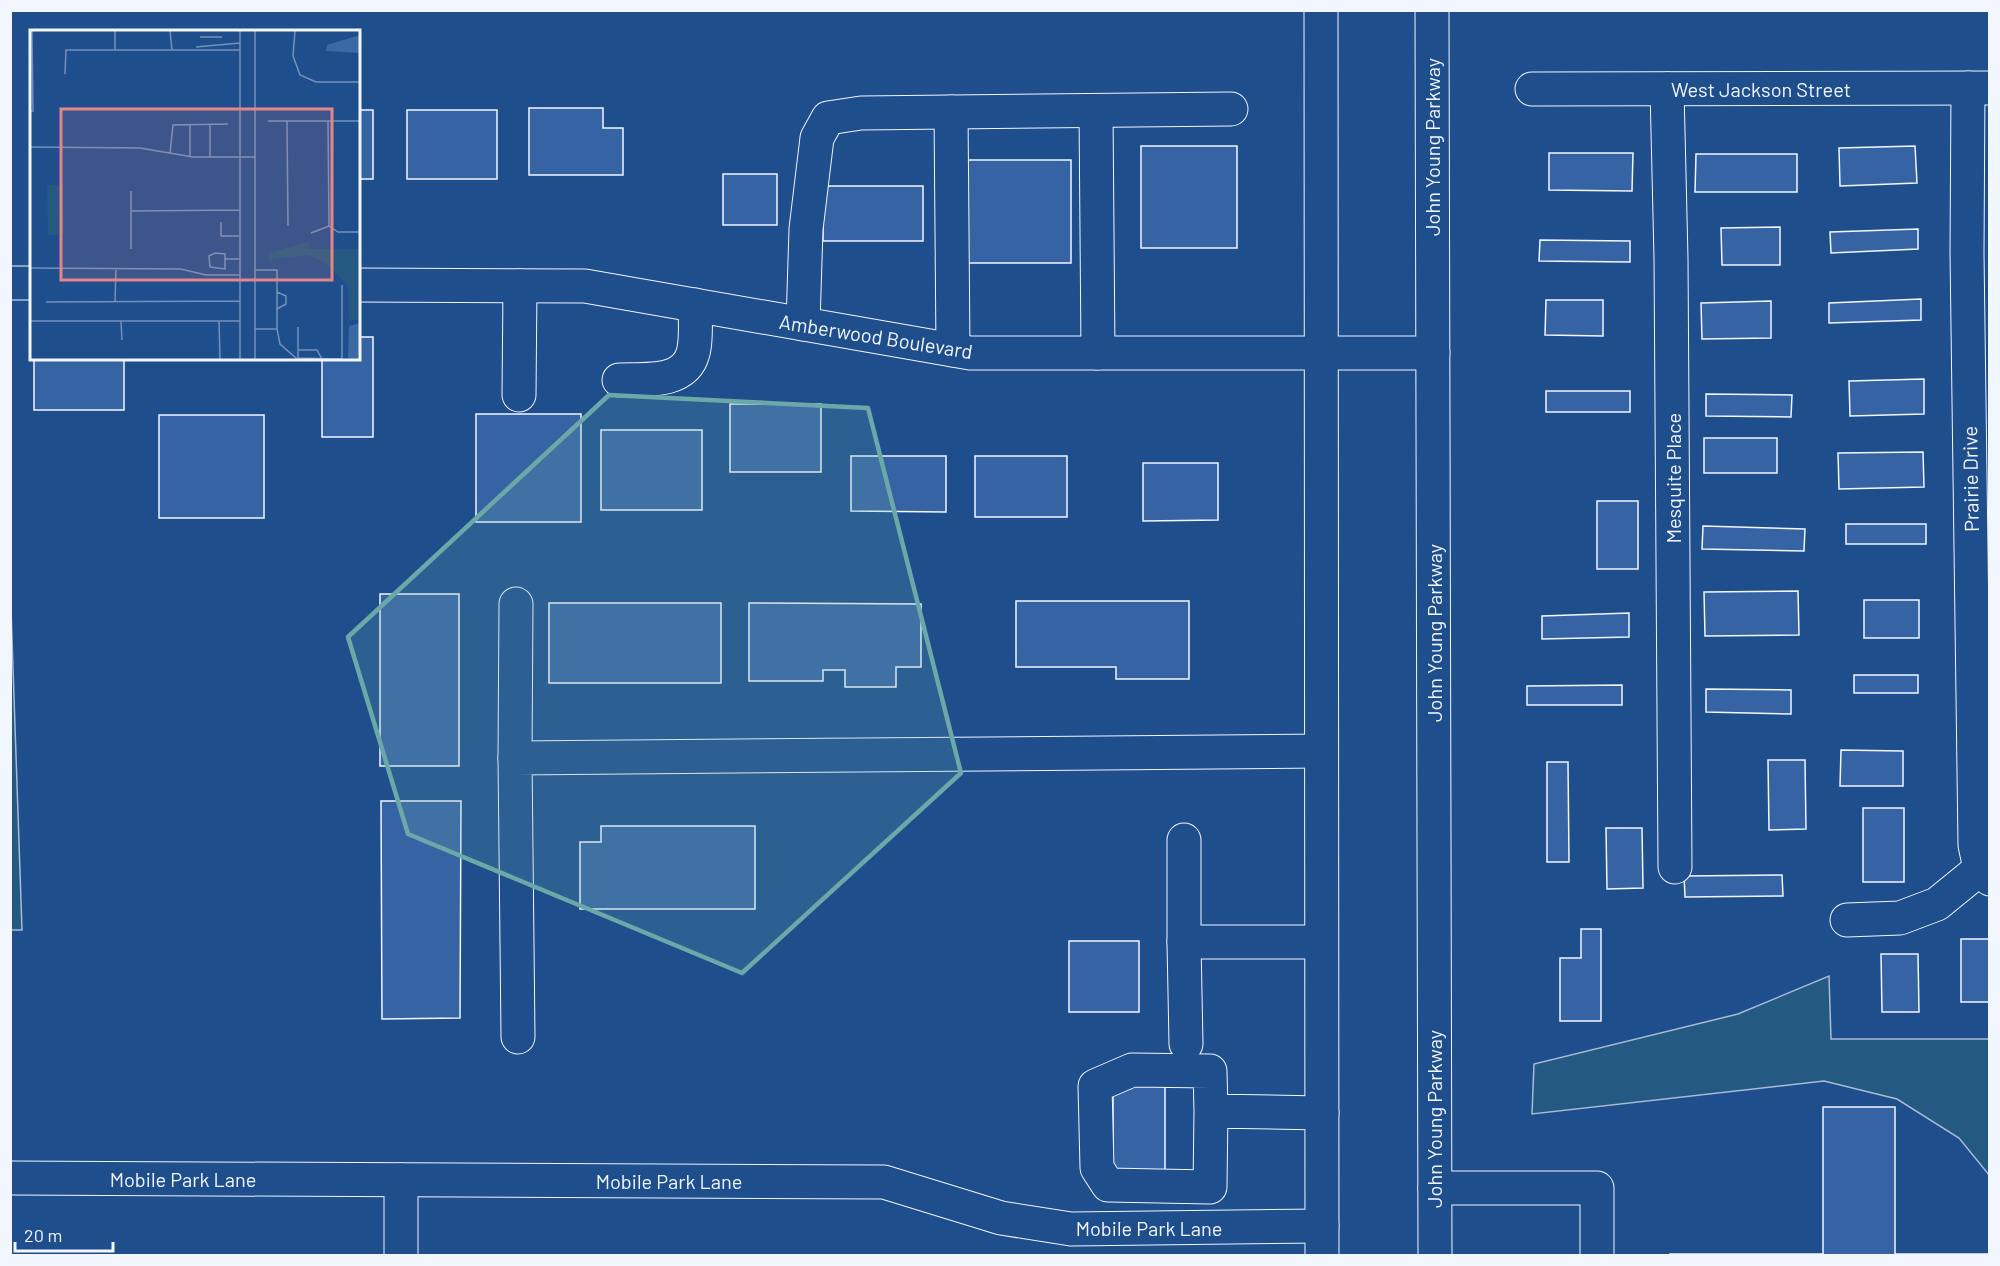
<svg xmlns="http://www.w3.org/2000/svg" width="2000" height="1266" font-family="Barlow,sans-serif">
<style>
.green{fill:#245a82;stroke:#a8bbd7;stroke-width:1.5}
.building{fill:#3563a3;stroke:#f2f6ff;stroke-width:1.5}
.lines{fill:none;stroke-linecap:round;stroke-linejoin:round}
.minor-casing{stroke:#f2f6ff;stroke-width:35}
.highway-casing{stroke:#f2f6ff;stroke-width:35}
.minor{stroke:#1f4e8c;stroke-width:33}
.highway{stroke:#1f4e8c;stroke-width:33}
.marked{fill:#6aa9a8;fill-opacity:0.2;stroke:#6aa9a8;stroke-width:4.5;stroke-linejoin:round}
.labels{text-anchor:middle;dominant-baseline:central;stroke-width:4.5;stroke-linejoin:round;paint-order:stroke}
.street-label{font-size:20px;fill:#f2f6ff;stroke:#1f4e8c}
.inset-road{fill:none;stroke:#7391ba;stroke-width:1.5}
.view{fill:#e38589;fill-opacity:0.15;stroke:#e38589;stroke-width:3}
.inset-edge{fill:none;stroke:#f2f6ff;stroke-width:3}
</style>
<rect width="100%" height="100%" fill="#1f4e8c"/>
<g class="green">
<path d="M10,580L22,930H10Z"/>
<path d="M1829,976L1831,1039H1989V1175L1959,1138L1897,1099L1824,1081L1532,1114L1534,1064L1738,1014Z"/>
</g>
<g class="building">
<path d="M529,108H603V128H623V175H529Z"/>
<rect x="358" y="110" width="15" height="69"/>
<rect x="407" y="110" width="90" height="69"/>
<rect x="1141" y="146" width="96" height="102"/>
<path d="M1915,146L1917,183L1840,186L1839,148Z"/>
<path d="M1549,153H1633L1632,191L1549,190Z"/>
<path d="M1696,154H1797V192H1695Z"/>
<rect x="962" y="160" width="109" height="103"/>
<rect x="723" y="174" width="54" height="51"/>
<rect x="823" y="186" width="100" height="55"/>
<path d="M1780,227V265H1722L1721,228Z"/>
<path d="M1918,229V249L1831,253L1830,232Z"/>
<path d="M1540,240L1630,241V262L1539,261Z"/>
<path d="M1921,299V320L1829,323V303Z"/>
<path d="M1546,300H1603V336L1545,335Z"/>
<path d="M1771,301V338L1702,339L1701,303Z"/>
<path d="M358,337H373V437H322V358H358Z"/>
<rect x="34" y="358" width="90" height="52"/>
<path d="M1924,379V414L1850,416L1849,381Z"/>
<rect x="1546" y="391" width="84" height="21"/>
<path d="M1706,394L1792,395L1791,417L1706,416Z"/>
<rect x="730" y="404" width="91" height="68"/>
<rect x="476" y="414" width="105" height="108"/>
<rect x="159" y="415" width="105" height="103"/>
<rect x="601" y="430" width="101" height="80"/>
<rect x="1704" y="438" width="73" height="35"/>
<path d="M1923,452L1924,487L1839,489L1838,453Z"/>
<path d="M851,456H946V512L851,511Z"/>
<rect x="975" y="456" width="92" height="61"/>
<path d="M1143,463H1218V520L1143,521Z"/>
<rect x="1597" y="501" width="41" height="68"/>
<rect x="1846" y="524" width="80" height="20"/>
<path d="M1703,526L1805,529L1804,551L1702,549Z"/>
<path d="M1798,591L1799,635L1705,636L1704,592Z"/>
<rect x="380" y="594" width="79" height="172"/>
<rect x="1864" y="600" width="55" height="38"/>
<path d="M1016,601H1189V679H1116V667H1016Z"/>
<rect x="549" y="603" width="172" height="80"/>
<path d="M749,603L921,604V667H896V687H845V670H823V681H749Z"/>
<path d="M1629,613V637L1542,639V616Z"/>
<rect x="1854" y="675" width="64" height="18"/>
<path d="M1622,685V705H1527V686Z"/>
<path d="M1706,689L1791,690V714L1706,712Z"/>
<path d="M1841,750L1903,751V786H1840Z"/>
<path d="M1768,760H1805L1806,829L1769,830Z"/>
<path d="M1547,762H1568L1569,862H1547Z"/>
<path d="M381,801H461L460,1018L382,1019Z"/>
<rect x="1863" y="808" width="41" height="74"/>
<path d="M601,826H755V909H580V842H601Z"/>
<path d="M1606,828H1642L1643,888L1607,889Z"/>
<path d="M1782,875L1783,896L1685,897L1684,876Z"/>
<path d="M1581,929H1601V1021H1560V958H1581Z"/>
<rect x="1961" y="939" width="29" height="63"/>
<rect x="1069" y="941" width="70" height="71"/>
<path d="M1881,954H1918L1919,1012H1882Z"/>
<rect x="1113" y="1082" width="52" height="92"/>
<path d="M1823,1107H1895V1254H1990V1256H1670V1254H1823Z"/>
</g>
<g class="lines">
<g class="minor-casing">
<g id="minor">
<path d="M1968,88L1967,253L1975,845L1980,869"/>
<path d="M1532,89L1990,88"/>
<path d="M1667,89L1671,258L1675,867"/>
<path d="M1096,111L1098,353"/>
<path d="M951,112L953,350"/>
<path d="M10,283H32"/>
<path d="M358,285L585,286L970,353H1433"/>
<path d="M803,324L806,229L817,138L828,118L861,113L1231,109"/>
<path d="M619,380C645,379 685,384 693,353C697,339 695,320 695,305"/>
<path d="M519,395L520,286"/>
<path d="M515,758L516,604"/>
<path d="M1184,840V942H1321"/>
<path d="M1847,920L1900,918L1937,904L1980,869L1990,879"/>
<path d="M1184,942L1186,1044"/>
<path d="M518,1037L515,758L1321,751"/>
<path d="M1211,1111L1210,1187L1108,1185L1097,1168L1095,1086L1132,1070L1210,1071L1211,1111L1322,1113"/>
<path d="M10,1178L884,1182L1001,1218L1071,1229L1322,1226"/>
<path d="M1435,1188H1597V1256"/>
<path d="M401,1256V1180"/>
</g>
</g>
<g class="highway-casing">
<g id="highway">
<path d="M1321,10L1322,1256"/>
<path d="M1432,10L1435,1256"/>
</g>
</g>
<use href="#minor" class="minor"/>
<use href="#highway" class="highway"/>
</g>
<path class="marked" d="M609,395L868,408L961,773L742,973L408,834L348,637Z"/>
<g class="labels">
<g class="street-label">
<text x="1761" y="89">West Jackson Street</text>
<text transform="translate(1432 147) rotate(-90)">John Young Parkway</text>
<text transform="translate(876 336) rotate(9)">Amberwood Boulevard</text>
<text transform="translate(1673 478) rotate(-90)">Mesquite Place</text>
<text transform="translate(1970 479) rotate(-91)">Prairie Drive</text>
<text transform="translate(1434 633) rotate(-90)">John Young Parkway</text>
<text transform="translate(1434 1119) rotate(-90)">John Young Parkway</text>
<text x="183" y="1179">Mobile Park Lane</text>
<text x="669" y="1181">Mobile Park Lane</text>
<text x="1149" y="1228">Mobile Park Lane</text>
</g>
</g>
<g transform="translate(30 30)">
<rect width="330" height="330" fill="#1f4e8c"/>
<path d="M17,155H33L34,205H18ZM279,211V219H330V290H319L318,256L296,233L278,225L239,230V223Z" fill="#245a82"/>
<path d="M330,5V23L296,21L297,15ZM330,293V329H318L319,296Z" fill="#3b69a3"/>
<path class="inset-road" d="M140,1L142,20M210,1V329M225,1V329M265,1L263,26L270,45L286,52H330M170,7H192M166,17L210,13M85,20V1M35,44L36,20H210M0,81H3L2,1M238,91H330M257,91L258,196M298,91L299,196M160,94V126M180,94V127M0,117L110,118L163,127H225M140,123L143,95L198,94M101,181V161M191,192V206H210M281,203L299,196L308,202H330M101,219V181L210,180M195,229V239L180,237L179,226L185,223L195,224V229H210M0,238L151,239L176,245H210M225,240H247V299H225M16,272L210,271M85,272L86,238M247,279L256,274V266L247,262M0,291H210M91,291L92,310M189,291L190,329M268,297V329M247,299L250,314L266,328L312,329M268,320H287L292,329M312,329V255"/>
<path class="view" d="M31,79H302V250H31Z"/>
<rect width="330" height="330" class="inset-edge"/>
</g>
<rect width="2000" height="1266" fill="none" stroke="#f2f6ff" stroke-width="24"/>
<path d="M15 1242v9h98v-9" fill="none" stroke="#f2f6ff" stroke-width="3"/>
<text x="24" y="1242" font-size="18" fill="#f2f6ff" stroke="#1f4e8c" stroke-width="4.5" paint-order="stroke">20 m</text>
</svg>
